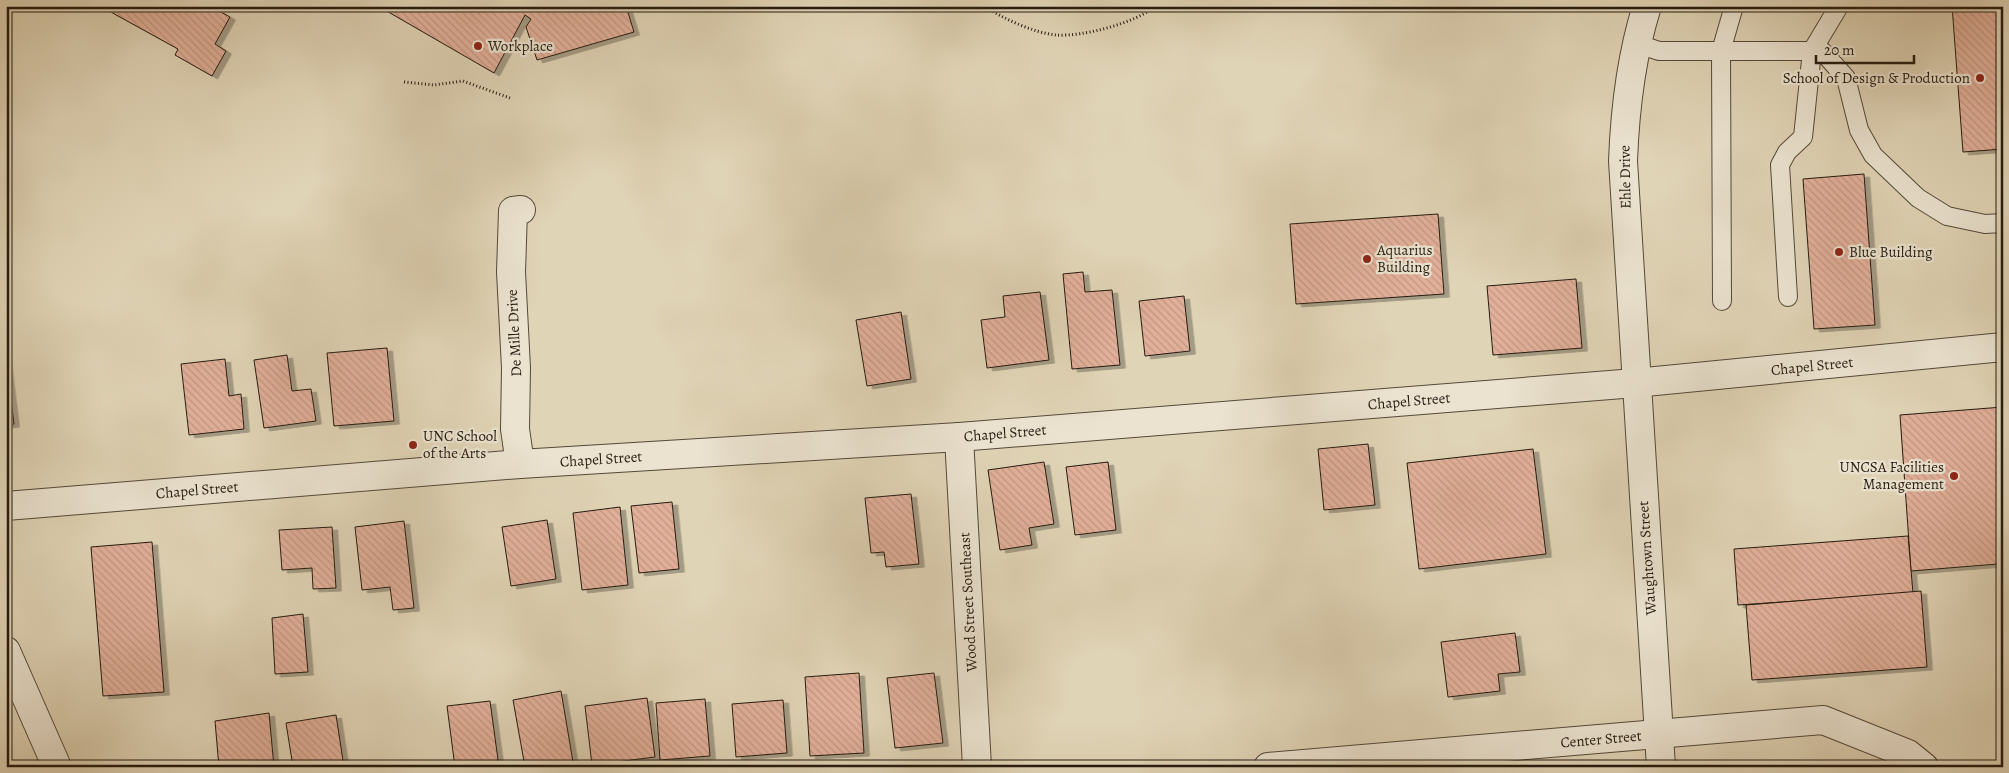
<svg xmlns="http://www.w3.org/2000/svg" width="2009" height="773" font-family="Alegreya,serif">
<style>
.building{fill:url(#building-back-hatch);stroke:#251b10;filter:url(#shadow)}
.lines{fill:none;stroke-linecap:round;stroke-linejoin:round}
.service-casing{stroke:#54493a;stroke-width:20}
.minor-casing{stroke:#54493a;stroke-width:30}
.path{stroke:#251b10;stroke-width:3;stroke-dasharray:1 2.5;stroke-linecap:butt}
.service{stroke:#ebe3d0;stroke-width:18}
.minor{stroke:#ebe3d0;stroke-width:28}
.poi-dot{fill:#8f2418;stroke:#ebe3d0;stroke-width:2}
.labels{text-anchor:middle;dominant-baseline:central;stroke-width:4.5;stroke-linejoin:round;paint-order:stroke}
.poi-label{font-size:15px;fill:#251b10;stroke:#ebe3d0;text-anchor:start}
.street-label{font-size:15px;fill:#251b10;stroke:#ebe3d0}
</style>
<defs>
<pattern id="building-back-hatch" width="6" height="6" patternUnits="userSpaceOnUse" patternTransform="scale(1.25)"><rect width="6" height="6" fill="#e2b09a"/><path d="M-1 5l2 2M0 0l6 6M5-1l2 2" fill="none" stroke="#c29784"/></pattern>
<filter id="shadow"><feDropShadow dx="5.5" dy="3" stdDeviation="0" flood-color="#0004"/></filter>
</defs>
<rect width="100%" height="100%" fill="#e0d4b6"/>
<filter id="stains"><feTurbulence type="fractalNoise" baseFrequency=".004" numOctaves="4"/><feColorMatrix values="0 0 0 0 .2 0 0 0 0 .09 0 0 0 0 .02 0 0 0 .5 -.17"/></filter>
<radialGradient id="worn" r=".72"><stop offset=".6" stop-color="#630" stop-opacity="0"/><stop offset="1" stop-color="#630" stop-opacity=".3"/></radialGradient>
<g class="building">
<path d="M106,6H210L230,17L215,44L226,51L212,76L175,55L178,49L109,11Z"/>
<path d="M378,6H626L634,32L537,60L526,27L531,19L525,15L494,73Z"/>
<path d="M1952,6H2003V149L1963,152Z"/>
<path d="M1864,174L1875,325L1814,329L1803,179Z"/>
<path d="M1438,214L1444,294L1296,304L1290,224Z"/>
<path d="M1083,272L1085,292L1112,290L1120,365L1072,369L1063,274Z"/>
<path d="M1576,279L1582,348L1493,355L1487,286Z"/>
<path d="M1040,292L1049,360L987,368L981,320L1005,317L1003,296Z"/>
<path d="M1184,296L1190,351L1145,356L1139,301Z"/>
<path d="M901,312L911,379L867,386L856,320Z"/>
<path d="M387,348L394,421L334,426L327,353Z"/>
<path d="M287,355L292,391L311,389L316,421L264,428L254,360Z"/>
<path d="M225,359L229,396L241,394L244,429L189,435L181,364Z"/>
<path d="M6,360L14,424L6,425Z"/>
<path d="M2003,407V597H2000L1998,564L1911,571L1900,415Z"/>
<path d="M1368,444L1375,505L1324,510L1318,449Z"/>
<path d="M1533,449L1546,554L1419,569L1407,463Z"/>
<path d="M1044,462L1054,524L1029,528L1032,545L1000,550L988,470Z"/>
<path d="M1108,462L1116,530L1075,535L1066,467Z"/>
<path d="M911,494L919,564L886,567L884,552L871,553L865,498Z"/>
<path d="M672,502L679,569L639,573L631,506Z"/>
<path d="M620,507L628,585L582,590L573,513Z"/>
<path d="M547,520L556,579L511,586L502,527Z"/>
<path d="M404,521L414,608L393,610L390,587L362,590L355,527Z"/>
<path d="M332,527L336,588L313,589L312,568L282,570L279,530Z"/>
<path d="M1908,536L1913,593L1738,605L1734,549Z"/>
<path d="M152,542L164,692L103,696L91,547Z"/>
<path d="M1921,591L1927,667L1752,680L1746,605Z"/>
<path d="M303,614L308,672L275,674L272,618Z"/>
<path d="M1515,633L1520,672L1498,674L1500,691L1448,697L1441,642Z"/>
<path d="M859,673L864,753L810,756L805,677Z"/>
<path d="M934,673L943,743L895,748L887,678Z"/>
<path d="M561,691L573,762L545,767H525L513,700Z"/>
<path d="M647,698L655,757L592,765L585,706Z"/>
<path d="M705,699L710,756L660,760L656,703Z"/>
<path d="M783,700L787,753L736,757L732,704Z"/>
<path d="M490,701L499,767H455L447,706Z"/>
<path d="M269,713L274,767H219L215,721Z"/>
<path d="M336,715L344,767H293L286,723Z"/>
</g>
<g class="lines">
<g class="service-casing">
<g id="service">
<path d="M1635,43L1659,51H1822L1846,78L1859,130L1873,155L1918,198L1947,216L1985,224L2003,223"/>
<path d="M1788,297L1780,165L1787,152L1803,137L1812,51L1839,6"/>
<path d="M1722,301L1721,51L1734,6"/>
</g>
</g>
<g class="minor-casing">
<g id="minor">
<path d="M1647,6C1631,57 1625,107 1623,161L1661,767"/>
<path d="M959,437L977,767"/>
<path d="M520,464L515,429L516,368L511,272L513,211L521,210"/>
<path d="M6,506L520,464L959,437L1635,383L2003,347"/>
<path d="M6,651L57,767"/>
<path d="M1268,767L1823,720L1908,754L1924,767"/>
</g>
</g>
<g class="path">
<path d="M984,6C1002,18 1034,33 1056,35C1083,37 1135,23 1156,6"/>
<path d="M404,82L434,85L463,81L510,98"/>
</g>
<use href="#service" class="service"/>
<use href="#minor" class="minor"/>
</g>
<g class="poi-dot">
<circle cx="478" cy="46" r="5"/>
<circle cx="1980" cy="78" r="5"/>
<circle cx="1839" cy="252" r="5"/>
<circle cx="1367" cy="259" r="5"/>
<circle cx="413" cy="445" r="5"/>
<circle cx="1954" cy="476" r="5"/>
</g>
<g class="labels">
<g class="poi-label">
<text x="488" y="46">Workplace</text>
<text x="1970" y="78" text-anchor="end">School of Design &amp; Production</text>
<text x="1377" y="250">Aquarius<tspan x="1377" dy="17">Building</tspan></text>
<text x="1849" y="252">Blue Building</text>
<text x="423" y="436">UNC School<tspan x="423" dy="17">of the Arts</tspan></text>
<text x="1944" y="467" text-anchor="end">UNCSA Facilities<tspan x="1944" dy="17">Management</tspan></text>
</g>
<g class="street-label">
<text transform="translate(1625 177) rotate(-91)">Ehle Drive</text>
<text transform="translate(514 333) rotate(-93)">De Mille Drive</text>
<text transform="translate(1812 366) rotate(-6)">Chapel Street</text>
<text transform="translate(1409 401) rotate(-5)">Chapel Street</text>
<text transform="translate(1005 433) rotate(-5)">Chapel Street</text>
<text transform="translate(601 459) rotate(-4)">Chapel Street</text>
<text transform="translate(197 490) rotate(-5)">Chapel Street</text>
<text transform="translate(1647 558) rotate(-94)">Waughtown Street</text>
<text transform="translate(968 602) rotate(-93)">Wood Street Southeast</text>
<text transform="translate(1601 739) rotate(-5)">Center Street</text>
</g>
</g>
<rect width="2009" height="773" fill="none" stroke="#e0d4b6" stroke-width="25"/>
<rect x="8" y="8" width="1994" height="758" fill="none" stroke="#251b10" stroke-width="2.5"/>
<rect x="12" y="12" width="1984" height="748" fill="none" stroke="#251b10"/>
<path d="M1816 55v8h98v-8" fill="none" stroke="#251b10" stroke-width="2.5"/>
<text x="1824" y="55" font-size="15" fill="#251b10" stroke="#ebe3d0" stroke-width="4" paint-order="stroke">20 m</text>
<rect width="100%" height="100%" filter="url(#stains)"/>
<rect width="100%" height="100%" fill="url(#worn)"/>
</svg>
